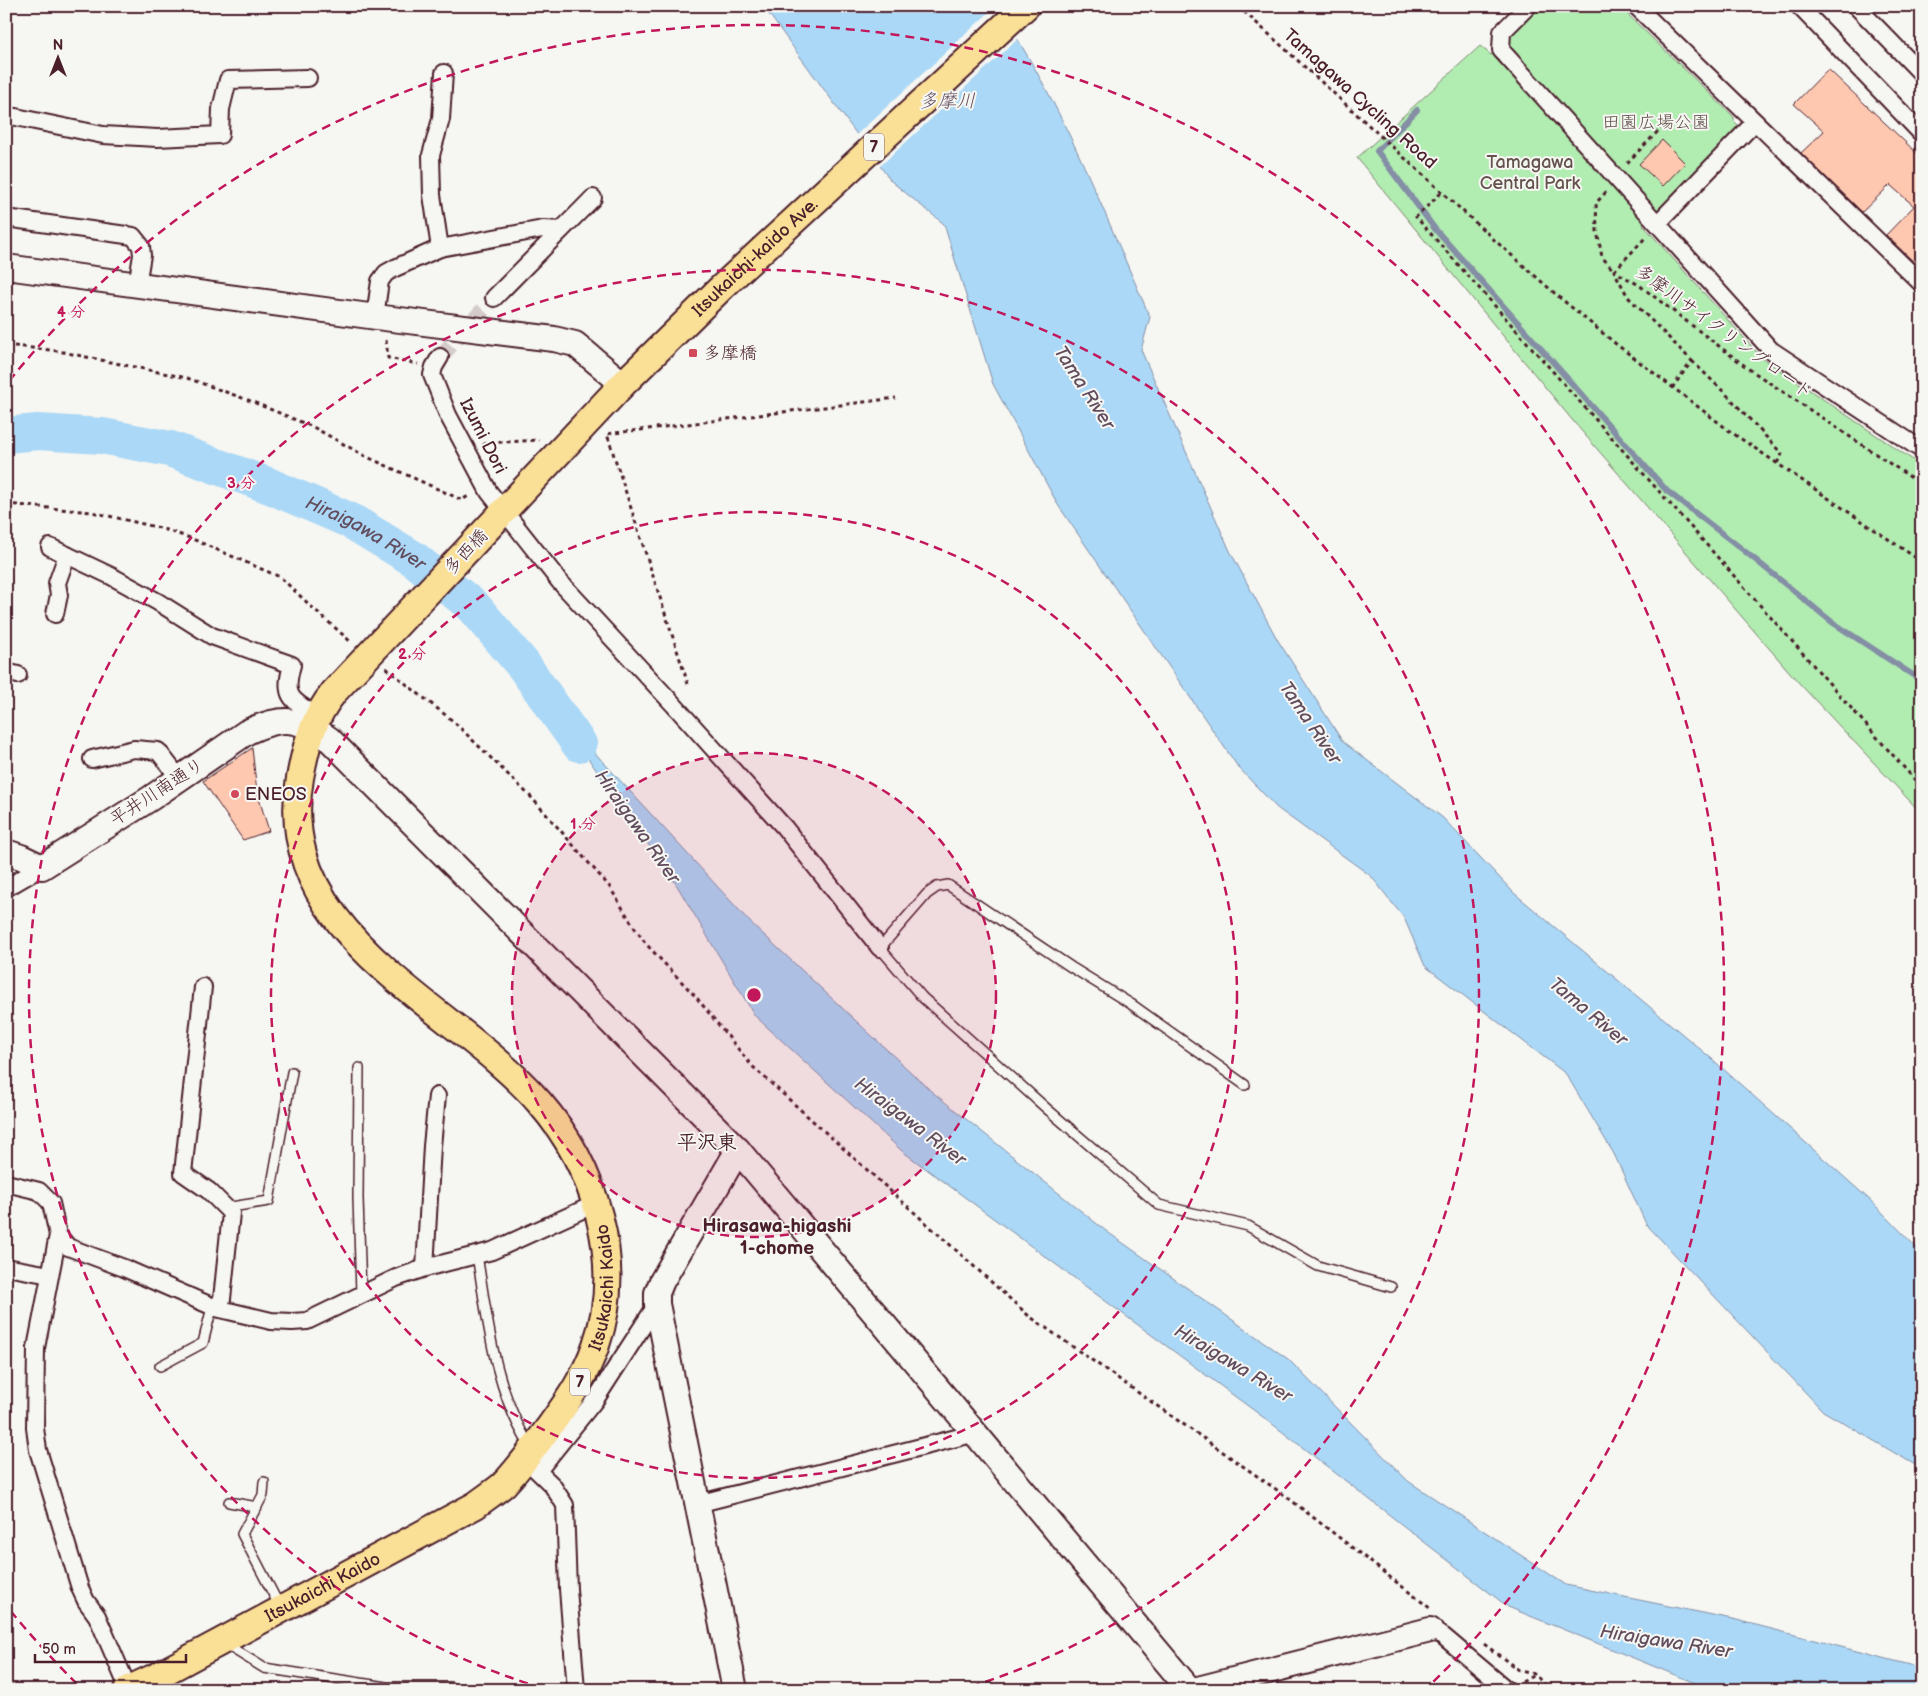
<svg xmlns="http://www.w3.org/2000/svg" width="1928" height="1696" font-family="'Balsamiq Sans','Klee One',sans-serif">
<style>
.green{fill:#b1ecb1;stroke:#7e866e}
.water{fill:#aad8f6;stroke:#848ea5}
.pier{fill:#f6f6f2}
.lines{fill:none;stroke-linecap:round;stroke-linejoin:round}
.stream{stroke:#848ea5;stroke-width:6}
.river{stroke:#aad8f6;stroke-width:36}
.building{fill:#fec8b0;stroke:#4a1f2b}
.street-tunnel{stroke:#d4cbca;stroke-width:16;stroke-dasharray:16 8;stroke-linecap:butt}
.lane-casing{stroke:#4a1f2b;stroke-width:12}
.street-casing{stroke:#4a1f2b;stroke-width:20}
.secondary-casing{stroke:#4a1f2b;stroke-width:28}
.primary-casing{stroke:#4a1f2b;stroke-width:30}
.path{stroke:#4a1f2b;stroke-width:3;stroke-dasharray:4 4;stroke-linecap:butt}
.lane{stroke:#f6f6f2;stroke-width:9}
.street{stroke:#f6f6f2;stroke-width:16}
.secondary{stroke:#f6f6f2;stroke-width:24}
.primary{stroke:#fadf96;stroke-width:26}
.ring{fill:none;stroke:#c2185b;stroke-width:2.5;stroke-dasharray:9 6}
.poi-dot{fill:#d1495b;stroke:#f6f6f2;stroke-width:2}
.labels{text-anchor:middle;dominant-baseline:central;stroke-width:4;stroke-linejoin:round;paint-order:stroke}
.shield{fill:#f6f6f2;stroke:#7e6067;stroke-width:1}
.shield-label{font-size:16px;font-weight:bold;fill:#4a1f2b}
.street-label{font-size:18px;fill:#4a1f2b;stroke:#f6f6f2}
.park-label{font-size:18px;fill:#64524c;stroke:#f6f6f2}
.poi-label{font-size:18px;fill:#4a1f2b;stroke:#f6f6f2;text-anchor:start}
.water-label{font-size:19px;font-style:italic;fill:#624d5e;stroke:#f6f6f2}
.neighbourhood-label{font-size:19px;font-weight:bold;fill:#4a1f2b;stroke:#f6f6f2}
.quarter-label{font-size:20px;font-weight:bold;fill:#4a1f2b;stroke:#f6f6f2}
.centre{fill:#c2185b;stroke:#f6f6f2;stroke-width:2.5}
.ring-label{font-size:15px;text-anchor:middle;font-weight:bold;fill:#c2185b;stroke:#f6f6f2;stroke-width:4;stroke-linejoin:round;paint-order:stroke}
</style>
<rect width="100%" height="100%" fill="#f6f6f2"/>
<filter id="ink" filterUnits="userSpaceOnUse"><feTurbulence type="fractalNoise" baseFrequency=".02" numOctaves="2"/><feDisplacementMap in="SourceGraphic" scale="10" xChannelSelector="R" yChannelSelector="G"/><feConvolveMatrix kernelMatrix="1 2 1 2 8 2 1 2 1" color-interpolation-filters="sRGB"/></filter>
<g filter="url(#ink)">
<path class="green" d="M1540,6H1619L1734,117V121L1739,126L1643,225L1762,358L1922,466V814L1799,683L1573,421L1357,158L1480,46L1491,55Z"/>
<g class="water">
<path d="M763,6H996C1062,102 1103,211 1150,317L1141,350L1230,551L1277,639L1343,742L1443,818L1514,893L1712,1059L1871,1201L1922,1253V1469L1823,1411L1646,1224L1614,1154L1566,1074L1425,966L1404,918L1371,876L1277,808L1238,767L1058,505L993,384L944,224L891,181Z"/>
<path d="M550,704L749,921L931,1091L1106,1231L1288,1359L1408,1481L1566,1585L1737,1620L1922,1668V1690H1712L1508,1607L1271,1423L902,1151L755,1016L676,884Z"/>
</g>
<path class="pier" d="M996,6H999L1020,37L878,168L855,136Z"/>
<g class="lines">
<path class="stream" d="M1417,110L1377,151L1435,229L1667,491L1742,549L1832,622L1922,681"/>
<path class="river" id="s1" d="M6,435L38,432L102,436L170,449L270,486L351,521L414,559L474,607L524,666L579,744"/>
</g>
<g class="building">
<path d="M1828,69L1922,158V270L1886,235L1914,206L1890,185L1862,212L1801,153L1824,131L1794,104Z"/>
<path d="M1662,140L1685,163L1663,186L1639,164Z"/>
<path d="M252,748L257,792L269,831L243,840L203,781Z"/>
</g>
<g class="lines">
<path class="street-tunnel" d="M440,357L494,298"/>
<g class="lane-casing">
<g id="lane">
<path d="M359,1068L358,1198L361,1294"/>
<path d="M1245,1085L1131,1004L1071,967L948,885L937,887L927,894L880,948L922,997L1046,1108L1159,1205L1248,1226L1318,1266L1391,1287"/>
<path d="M231,1213V1207L269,1201L292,1072"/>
<path d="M477,1255C488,1322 494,1390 531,1448"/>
<path d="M160,1366L203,1343L210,1315L216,1308"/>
<path d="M264,1482L263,1495L242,1534L280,1607"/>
<path d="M229,1502L257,1507"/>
<path d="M225,1644L264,1668L386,1687H450"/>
</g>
</g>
<g class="street-casing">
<g id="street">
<path d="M1528,6L1502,32L1501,50L1771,350L1922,450"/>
<path d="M1636,6L1922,284"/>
<path d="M1799,6L1922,134"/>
<path d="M1856,6L1922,74"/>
<path d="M6,115L103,135L157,138L220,135L221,109L228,80L308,78"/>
<path d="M6,218L133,236L141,246L142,255L137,285"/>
<path d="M1658,223L1755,122"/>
<path d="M440,248L432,195L431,155L441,119L444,73"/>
<path d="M494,298L593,198"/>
<path d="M375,317L380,281L386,273L395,268L440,248L543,229L561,230"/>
<path d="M440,357L434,367L432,375L448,415L489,492L560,582L674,705L784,827L880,948"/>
<path d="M50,547L111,576L158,602L212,636L292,665C283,697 291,700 317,716"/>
<path d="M55,614L59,595L57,583L67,555"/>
<path d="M6,672L18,675"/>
<path d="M92,759L134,749L158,751L180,779"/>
<path d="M6,888L42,867"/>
<path d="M203,987L183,1173L209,1191L231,1213L222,1299L216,1308"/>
<path d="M6,1183L39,1191L51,1203L58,1235L36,1348L35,1428L38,1450L80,1588L86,1601L97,1616L129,1690"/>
<path d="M58,1235L68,1247L124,1268L216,1308L271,1321L292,1322L307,1321L396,1278L425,1268L492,1251L595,1204"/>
<path d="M6,1267L50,1275"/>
<path d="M425,1268L432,1146L437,1096"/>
<path d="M525,1459L552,1485L565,1505L568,1589L576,1690"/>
<path d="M538,1471L595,1400L657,1304"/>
<path d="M697,1504L976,1433"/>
<path d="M1430,1630L1443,1636L1507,1690"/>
</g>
</g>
<g class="secondary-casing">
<g id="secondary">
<path d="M6,267L384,318L554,339L575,344L623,384"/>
<path d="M6,852L21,857L42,867L151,798L247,732C281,716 299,717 329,739L738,1150L1190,1690"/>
<path d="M735,1690L657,1304V1293L662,1281L738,1150"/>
<path d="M1194,1690L1430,1630"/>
</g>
</g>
<g class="primary-casing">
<g id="primary">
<path id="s2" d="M127,1690L157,1676L476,1505C485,1498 496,1491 504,1484C521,1466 535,1446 550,1426C568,1401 586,1375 596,1345C625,1263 595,1166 539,1102C454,1004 272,936 300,778C306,745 313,718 334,692L623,384L721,288L1026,6"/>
</g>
</g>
<g class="path">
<path d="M1238,6L1500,245L1559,297L1616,344L1731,432L1922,562"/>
<path d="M1627,163L1665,124"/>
<path d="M1606,192L1596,203L1597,231L1602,257L1614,271L1646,237"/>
<path d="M1441,193L1416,217L1922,788"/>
<path d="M386,340L388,358L418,364"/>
<path d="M6,345L58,351L187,378L248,400L313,427L365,456L462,500L470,495"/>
<path d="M1692,361L1729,397L1782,454L1777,463"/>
<path d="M1672,388L1692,361L1628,297L1614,271L1639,285L1749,369L1922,485"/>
<path d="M483,445L487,443L539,440"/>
<path d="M6,504L92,512L160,528L190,538L280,577L314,609L351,642"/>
<path d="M386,668L453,721L531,797L609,886L636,930L647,945L696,997L752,1066L1029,1316L1287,1497L1431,1609"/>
<path d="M688,684L607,434L896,398"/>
<path d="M1484,1644L1520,1671L1534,1674L1550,1690"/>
<path d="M1522,1682L1534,1675"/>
</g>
<use href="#lane" class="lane"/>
<use href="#street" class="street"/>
<use href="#secondary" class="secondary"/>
<use href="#primary" class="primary"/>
</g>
</g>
<circle cx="754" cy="995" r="242" fill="#c2185b" fill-opacity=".12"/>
<g class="ring">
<circle cx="754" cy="995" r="242"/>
<circle cx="754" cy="995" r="483"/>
<path d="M542 1688A725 725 0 1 1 966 1688"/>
<path d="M77 1684A966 966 0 0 1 9 1609M9 381A966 966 0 1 1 1431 1684"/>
</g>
<g class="poi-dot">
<rect x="688" y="348" width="10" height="10" rx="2.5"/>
<circle cx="235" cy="794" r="5"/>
</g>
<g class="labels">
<g class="shield">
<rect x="864" y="133.5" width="20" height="27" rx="4"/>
<rect x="570" y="1368.5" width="20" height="27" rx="4"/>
</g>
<g class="shield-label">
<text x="874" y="147">7</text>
<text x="580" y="1382">7</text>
</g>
<g class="street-label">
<text transform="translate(1360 99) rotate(42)">Tamagawa Cycling Road</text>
<text stroke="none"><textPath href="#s2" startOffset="1981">Itsukaichi-kaido Ave.</textPath></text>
<text transform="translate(1724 332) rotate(36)">多摩川サイクリングロード</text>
<text transform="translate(483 436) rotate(63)">Izumi Dori</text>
<text transform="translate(466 552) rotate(-47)">多西橋</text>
<text transform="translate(157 792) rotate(-33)">平井川南通り</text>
<text stroke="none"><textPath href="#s2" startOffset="656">Itsukaichi Kaido</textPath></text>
<text stroke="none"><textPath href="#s2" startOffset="221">Itsukaichi Kaido</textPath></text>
</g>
<g class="park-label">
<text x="1656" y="122">田園広場公園</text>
<text x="1530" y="162">Tamagawa<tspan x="1530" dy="21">Central Park</tspan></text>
</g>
<g class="poi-label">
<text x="703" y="353">多摩橋</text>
<text x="245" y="794">ENEOS</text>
</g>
<g class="water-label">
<text x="947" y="101">多摩川</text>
<text transform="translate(1084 388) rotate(57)">Tama River</text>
<text stroke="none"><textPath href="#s1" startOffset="379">Hiraigawa River</textPath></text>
<text transform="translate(1310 723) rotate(56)">Tama River</text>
<text transform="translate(637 827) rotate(55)">Hiraigawa River</text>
<text transform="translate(1588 1012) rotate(40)">Tama River</text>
<text transform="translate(910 1122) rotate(37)">Hiraigawa River</text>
<text transform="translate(1233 1364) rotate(31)">Hiraigawa River</text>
<text transform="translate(1666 1642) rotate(9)">Hiraigawa River</text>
</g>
<g class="neighbourhood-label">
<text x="777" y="1226">Hirasawa-higashi<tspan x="777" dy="22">1-chome</tspan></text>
</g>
<g class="quarter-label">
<text x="707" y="1143">平沢東</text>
</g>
</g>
<circle cx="754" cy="995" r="8" class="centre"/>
<g class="ring-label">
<text x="71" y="317">4 分</text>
<text x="241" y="488">3 分</text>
<text x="412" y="659">2 分</text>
<text x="583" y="829">1 分</text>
</g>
<rect width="1928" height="1696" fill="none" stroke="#f6f6f2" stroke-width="25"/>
<rect x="12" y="12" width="1903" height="1671" fill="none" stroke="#4a1f2b" stroke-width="2" filter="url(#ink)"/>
<g transform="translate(58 58)" stroke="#f6f6f2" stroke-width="4" paint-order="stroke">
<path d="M0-4L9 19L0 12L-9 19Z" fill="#4a1f2b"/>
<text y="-8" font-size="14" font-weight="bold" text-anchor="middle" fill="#4a1f2b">N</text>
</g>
<path d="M35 1654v8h151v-8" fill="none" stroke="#4a1f2b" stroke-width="2.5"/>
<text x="42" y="1654" font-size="15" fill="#4a1f2b" stroke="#f6f6f2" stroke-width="4" paint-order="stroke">50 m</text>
</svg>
